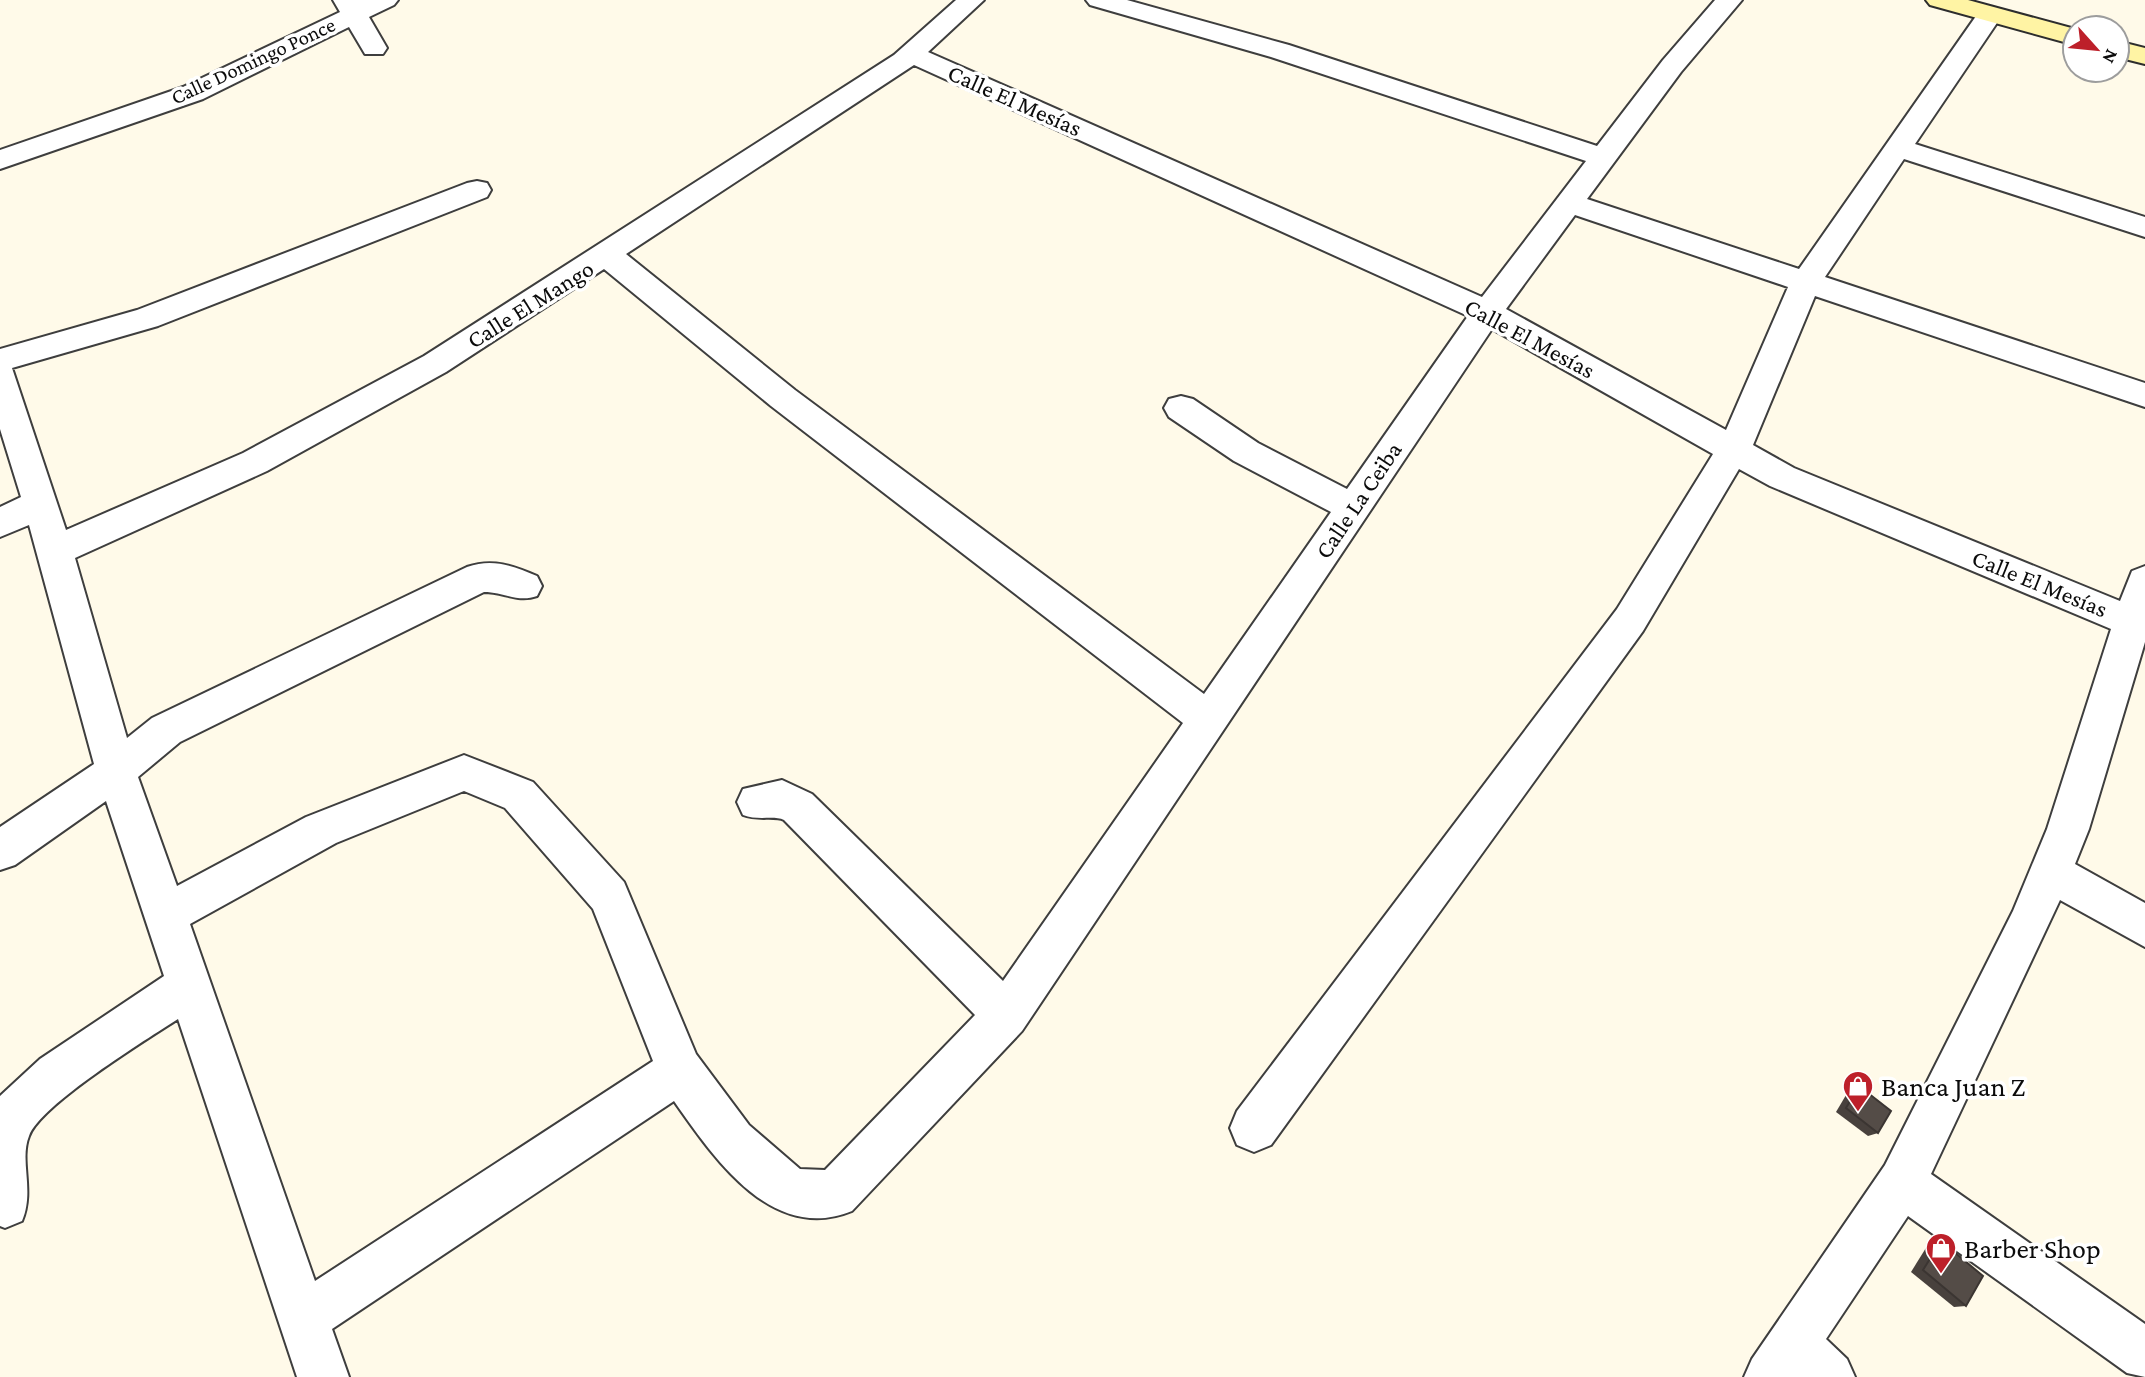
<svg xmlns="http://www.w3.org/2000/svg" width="2145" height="1377" font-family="'Crimson Pro',serif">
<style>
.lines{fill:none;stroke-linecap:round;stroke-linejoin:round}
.street-casing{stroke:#3e3e3e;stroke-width:4}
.secondary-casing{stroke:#2d2d2d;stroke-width:4}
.street{fill:#fff;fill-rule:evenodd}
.secondary{fill:#fff4a4;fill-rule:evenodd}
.wall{fill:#48413d}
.building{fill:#544c47;stroke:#3b3532;stroke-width:2}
.labels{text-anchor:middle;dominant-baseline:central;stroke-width:7;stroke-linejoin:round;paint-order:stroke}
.far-street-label{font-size:21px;fill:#0b0b0b;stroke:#fff}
.street-label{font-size:24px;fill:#0b0b0b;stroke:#fff}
.near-poi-label{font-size:28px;fill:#0b0b0b;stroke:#fff;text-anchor:start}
</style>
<rect width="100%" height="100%" fill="#fffae9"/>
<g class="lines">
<g class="street-casing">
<g id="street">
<path d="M333,0H398L394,5L369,17L387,48L383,54H365L349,27L203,99L0,169V150L183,87L340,12Z"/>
<path d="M956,0H984L928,52L1482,297L1586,161L1271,57L1090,5L1086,0H1127L1289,45L1597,146L1663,60L1715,0H1742L1681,72L1587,199L1799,269L1981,9H1999L2003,14L1915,144L2145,217V237L1904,159L1825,277L2145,383V407L1815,296L1753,445L1794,468L2120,601L2132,571L2145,566V642L2089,829L2075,864L2145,903V947L2060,900L1931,1174L2145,1324V1377L2127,1373L1908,1216L1826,1339L1847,1359L1855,1377H1744L1752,1359L1885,1165L2013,911L2047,829L2111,629L1770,486L1739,469L1643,631L1271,1145L1254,1152L1237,1145L1230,1128L1237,1111L1617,609L1713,454L1492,329L1022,1031L852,1211C772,1244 714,1158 674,1101L332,1329L349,1377H297L178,1019C147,1039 40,1105 29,1136C19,1161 35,1190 22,1221L5,1228L0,1226V1096L40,1059L164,976L106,801L15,865L0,870V827L94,764L29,525L0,537V507L21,497L0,429V349L137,310L467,183L477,181L487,183L491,190L487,197L158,326L12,368L66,530L243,453L424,356L894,55ZM914,65L1468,316L1347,489L1258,443L1193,399L1181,396L1169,399L1164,408L1169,417L1234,461L1331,512L1204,694L795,390L626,254ZM1575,215L1788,287L1726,430L1506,309ZM604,269L771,406L1183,723L1003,981L812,794L782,780L743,789L737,802L743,815C758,821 774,815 784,820L975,1015L825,1170L800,1169L749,1125L696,1054L624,882L533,782L464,755L306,817L177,886L138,777L180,742L484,592C504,592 518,603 537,596L542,586L537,576C513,566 493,558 467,567L152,718L127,738L75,558L267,471L446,372ZM464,791L505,808L593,909L653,1061L315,1281L190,924L336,843Z"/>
</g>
</g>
<g class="secondary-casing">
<g id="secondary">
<path d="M1926,0H1968L2075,29V45L1930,5Z"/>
<path d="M2117,41L2145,48V64L2117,57Z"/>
</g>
</g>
<use href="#street" class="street"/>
<use href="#secondary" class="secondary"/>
</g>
<g class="wall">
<path d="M1859,1086L1878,1133L1868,1136L1836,1112L1849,1090Z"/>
<path d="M1941,1241L1966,1306L1954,1307L1911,1272L1929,1243Z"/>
</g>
<g class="building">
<path d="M1859,1086L1891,1111L1878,1133L1846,1108Z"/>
<path d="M1941,1241L1983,1276L1966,1306L1923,1270Z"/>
</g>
<defs>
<g id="shop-pin" transform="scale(1.575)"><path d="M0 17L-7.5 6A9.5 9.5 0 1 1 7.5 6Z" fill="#bd202a" stroke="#fff"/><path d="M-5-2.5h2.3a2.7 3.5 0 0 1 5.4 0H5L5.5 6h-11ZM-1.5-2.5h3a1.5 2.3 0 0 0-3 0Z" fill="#fff"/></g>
</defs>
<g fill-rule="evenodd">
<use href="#shop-pin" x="1858" y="1086"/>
<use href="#shop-pin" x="1941" y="1248"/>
</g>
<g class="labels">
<g class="far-street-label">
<text transform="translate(253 61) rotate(-25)">Calle Domingo Ponce</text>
</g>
<g class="street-label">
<text transform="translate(1015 100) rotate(24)">Calle El Mesías</text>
<text transform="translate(530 304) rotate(-32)">Calle El Mango</text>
<text transform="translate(1530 338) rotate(28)">Calle El Mesías</text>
<text transform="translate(1358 500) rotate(-56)">Calle La Ceiba</text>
<text transform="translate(2040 583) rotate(22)">Calle El Mesías</text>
</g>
<g class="near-poi-label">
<text x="1881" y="1086">Banca Juan Z</text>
<text x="1964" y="1248">Barber Shop</text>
</g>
</g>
<g transform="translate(2096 49) rotate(117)"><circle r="33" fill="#ffffff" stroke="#9d9d9d" stroke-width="2"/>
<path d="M0-5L12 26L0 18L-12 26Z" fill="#bd202a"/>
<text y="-10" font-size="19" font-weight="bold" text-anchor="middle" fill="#0b0b0b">N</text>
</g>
</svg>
